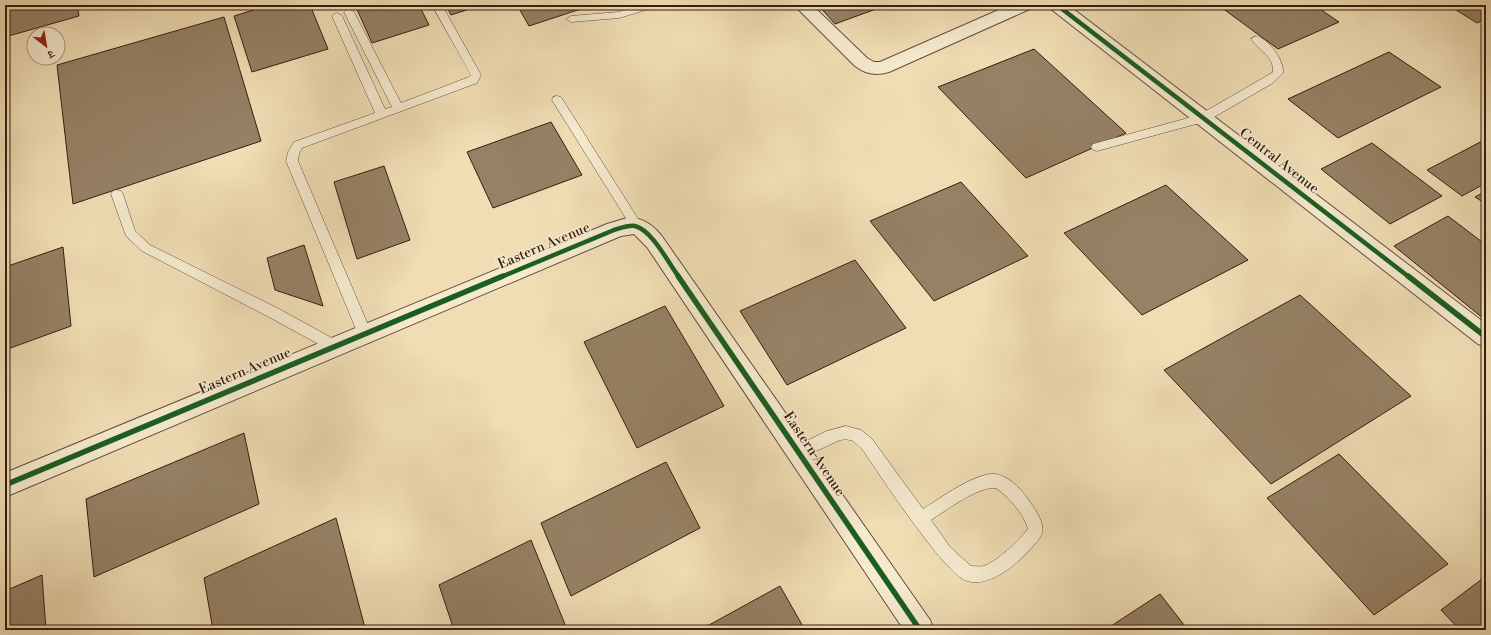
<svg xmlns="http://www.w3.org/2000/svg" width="1491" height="635" font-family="'Libre Bodoni','Noto Serif Devanagari',serif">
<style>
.building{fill:#968165;stroke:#351e0f}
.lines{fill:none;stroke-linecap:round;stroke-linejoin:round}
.service-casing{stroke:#644e38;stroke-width:1}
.minor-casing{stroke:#644e38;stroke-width:2}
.tertiary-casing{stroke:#644e38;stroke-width:2}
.service{fill:#f5e9ce;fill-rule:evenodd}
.minor{fill:#f5e9ce;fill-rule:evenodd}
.tertiary{fill:#f5e9ce;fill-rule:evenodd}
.cycleway-far1-casing{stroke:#f5e9ce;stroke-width:6}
.cycleway-casing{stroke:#f5e9ce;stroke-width:8}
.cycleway-far1{stroke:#1b5e20;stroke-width:4.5}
.cycleway{stroke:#1b5e20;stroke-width:5.5}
.labels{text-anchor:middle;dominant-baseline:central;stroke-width:3;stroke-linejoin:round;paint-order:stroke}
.street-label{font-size:14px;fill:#351e0f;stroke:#f5e9ce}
</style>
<rect width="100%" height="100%" fill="#f0ddb4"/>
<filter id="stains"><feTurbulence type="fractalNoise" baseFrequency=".005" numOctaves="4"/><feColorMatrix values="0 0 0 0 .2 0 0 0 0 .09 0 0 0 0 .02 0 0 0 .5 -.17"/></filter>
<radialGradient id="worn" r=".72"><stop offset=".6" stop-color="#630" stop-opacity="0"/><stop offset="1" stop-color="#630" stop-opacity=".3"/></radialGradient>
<g class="building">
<path d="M5,5H77L79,16L5,37Z"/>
<path d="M270,5H310L328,49L252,72L234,16Z"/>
<path d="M355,5H419L429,25L372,43Z"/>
<path d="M446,5H482L451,15Z"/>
<path d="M517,5H593L529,26Z"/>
<path d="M818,5H887L835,24Z"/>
<path d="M1218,5H1314L1339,22L1278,49Z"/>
<path d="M1448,5H1486V19L1477,23Z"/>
<path d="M224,17L261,141L73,204L57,65Z"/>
<path d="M1034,49L1126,133L1026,178L938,87Z"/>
<path d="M1389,52L1441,87L1338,138L1288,99Z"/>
<path d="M551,122L582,175L493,208L467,152Z"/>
<path d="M1486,139V183L1462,196L1427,170Z"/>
<path d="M1372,143L1442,196L1390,224L1321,169Z"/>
<path d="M384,166L410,240L357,259L334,182Z"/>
<path d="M961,182L1028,256L934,301L870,221Z"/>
<path d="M1166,185L1248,260L1142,315L1064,233Z"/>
<path d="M1486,191V204L1475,197Z"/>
<path d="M1448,216L1486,245V317L1484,319L1394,246Z"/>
<path d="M304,245L323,306L275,290L267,258Z"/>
<path d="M63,247L71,326L5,350V267Z"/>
<path d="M855,260L906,328L787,385L740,311Z"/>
<path d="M1300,295L1411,396L1271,484L1164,370Z"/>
<path d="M665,306L724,406L637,448L584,342Z"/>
<path d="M244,433L259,504L94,577L86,499Z"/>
<path d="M1339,454L1448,564L1374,615L1267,498Z"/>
<path d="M666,462L700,528L571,596L541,523Z"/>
<path d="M336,518L365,628L360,630H213L204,578Z"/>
<path d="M531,540L566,627L559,630H454L439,585Z"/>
<path d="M42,575L46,630H5V591Z"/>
<path d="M1486,576V630H1460L1441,610Z"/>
<path d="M780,586L805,630H700Z"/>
<path d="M1160,594L1188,630H1105Z"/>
</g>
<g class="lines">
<g class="service-casing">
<g id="service">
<path d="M432,5H442L481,75L477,83L302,148L299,154L298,161L372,334L370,338L365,340L360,338L358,334L286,161L288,152L294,142L375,113L332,16L334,14L337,13L342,16L385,109L392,107L344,12L346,10L349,9L354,12L401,103L469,77L471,75Z"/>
<path d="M642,5H658L656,7L619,18L571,22L566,19L571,16L619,12Z"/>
<path d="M1256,36C1269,39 1284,60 1283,73L1273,83L1207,121L1097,151L1093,150L1091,147L1093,144L1199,115L1265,77L1273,72C1274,56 1259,50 1251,39Z"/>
<path d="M557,96L561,97L640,222L642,225L640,228L636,230L632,228L552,100L553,97Z"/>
<path d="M117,190L121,191L123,194L135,231L150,245L279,309L341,343L343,347L341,351L336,353L331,351L269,317L142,251L126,236L111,194L113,191Z"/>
<path d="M846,426L861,430L872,439L923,509C939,499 976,472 995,474C1011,476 1024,493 1032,505C1038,514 1046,526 1041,536C1027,556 993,589 967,581C944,574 879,473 862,449C854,441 851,438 840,440L799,459L794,457L792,452L794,447L827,431ZM996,488C1009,497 1024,514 1028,529C1018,541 998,561 984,566C980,567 975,566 971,566L950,547L931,520C947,510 978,486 996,488Z"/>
</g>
</g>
<g class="minor-casing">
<g id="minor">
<path d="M794,5H812L867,58L874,62H880L1010,5H1032L1030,9L889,72C877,76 865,74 855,66Z"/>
<path d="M627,218C642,217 652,224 661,235L930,620L934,630H904L647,247L634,234L621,236L5,497V473L607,224Z"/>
</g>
</g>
<g class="tertiary-casing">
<path id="tertiary" d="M1049,5H1068L1486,324V347L1478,344L1051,9Z"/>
</g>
<use href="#service" class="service"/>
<use href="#minor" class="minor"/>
<use href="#tertiary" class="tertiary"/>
<g class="cycleway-far1-casing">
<g id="cycleway-far1">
<path d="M1057,5L1409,277"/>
<path d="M501,277L614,230C621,228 628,225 635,226C652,230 669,264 679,277"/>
</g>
</g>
<g class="cycleway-casing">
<g id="cycleway">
<path d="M678,276L920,630"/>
<path d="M1408,276L1486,337"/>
<path d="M5,485L503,276"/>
</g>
</g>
<use href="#cycleway-far1" class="cycleway-far1"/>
<use href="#cycleway" class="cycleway"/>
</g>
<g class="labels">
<g class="street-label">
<text transform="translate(1279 161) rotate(38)">Central Avenue</text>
<text transform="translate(544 246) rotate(-23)">Eastern Avenue</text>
<text transform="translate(245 371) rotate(-23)">Eastern Avenue</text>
<text transform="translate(814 454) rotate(56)">Eastern Avenue</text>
</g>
</g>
<rect width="1491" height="635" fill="none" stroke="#f0ddb4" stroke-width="20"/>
<rect x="6" y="6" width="1479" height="623" fill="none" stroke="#351e0f" stroke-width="2"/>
<rect x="10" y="10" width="1471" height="615" fill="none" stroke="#351e0f"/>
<g transform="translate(46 46) rotate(149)"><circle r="19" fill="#f5e9ce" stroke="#a89882"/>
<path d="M0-3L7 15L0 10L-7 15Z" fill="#8f2418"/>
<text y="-6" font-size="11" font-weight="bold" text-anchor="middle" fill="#351e0f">उ</text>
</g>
<rect width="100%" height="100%" filter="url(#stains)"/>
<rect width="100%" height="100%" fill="url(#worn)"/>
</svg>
